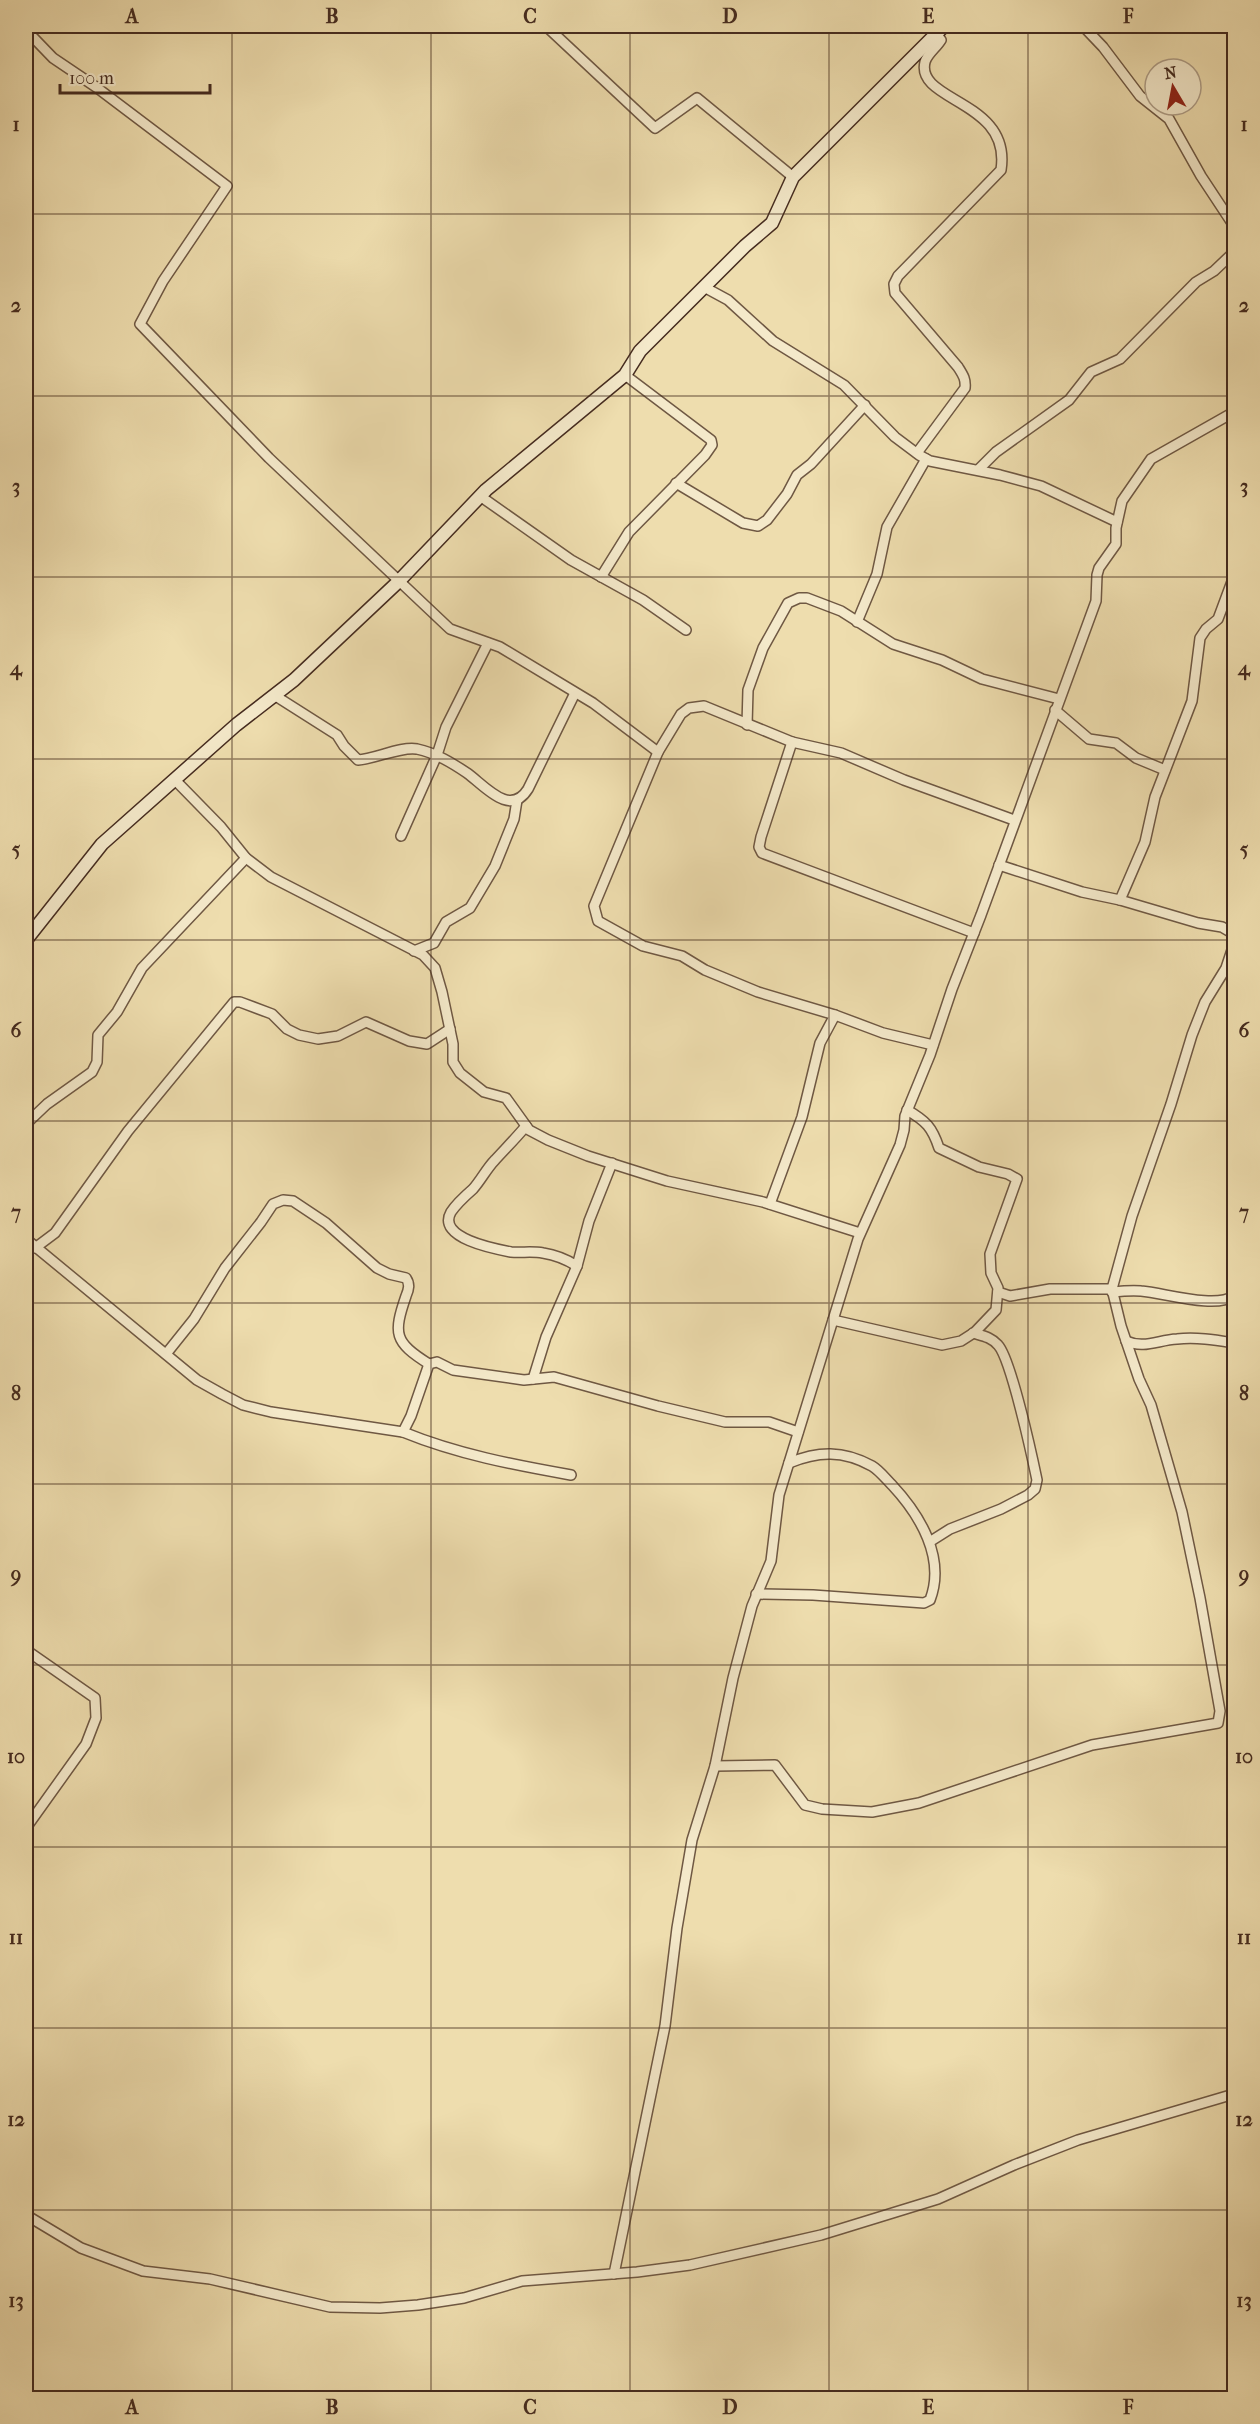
<svg xmlns="http://www.w3.org/2000/svg" width="1260" height="2424" font-family="'IM FELL French Canon',serif">
<style>
.lines{fill:none;stroke-linecap:round;stroke-linejoin:round}
.street-casing{stroke:#6f5843;stroke-width:12}
.secondary-casing{stroke:#452b1f;stroke-width:15}
.street{stroke:#f4e9ca;stroke-width:9}
.secondary{stroke:#f4e9ca;stroke-width:12}
.grid{fill:none;stroke:#452b1f;stroke-width:1.5;stroke-opacity:0.55}
.neatline{fill:none;stroke:#452b1f;stroke-width:2}
.grid-label{font-size:20px;text-anchor:middle;font-weight:bold;fill:#452b1f}
</style>
<rect width="100%" height="100%" fill="#eeddae"/>
<filter id="stains"><feTurbulence type="fractalNoise" baseFrequency=".00333" numOctaves="4"/><feColorMatrix values="0 0 0 0 .2 0 0 0 0 .09 0 0 0 0 .02 0 0 0 .5 -.17"/></filter>
<radialGradient id="worn" r=".72"><stop offset=".6" stop-color="#630" stop-opacity="0"/><stop offset="1" stop-color="#630" stop-opacity=".3"/></radialGradient>
<g class="lines">
<g class="street-casing">
<g id="street">
<path d="M546,26L655,128L697,98L793,177"/>
<path d="M1083,26L1103,47L1140,96L1169,119L1201,176L1234,226"/>
<path d="M26,30L53,58L96,87L227,186L163,281L140,324L269,458L450,629L500,647L593,703L658,752"/>
<path d="M704,287L728,300L773,341L844,385L895,437L919,455L930,461L1000,475L1041,486L1117,522"/>
<path d="M917,453L965,388C966,379 963,375 958,367L895,293L894,284L898,276L1001,170C1012,100 915,102 925,62C927,54 937,47 941,40L936,33"/>
<path d="M978,470L996,452L1069,400L1091,372L1120,359L1196,282L1214,271L1234,252"/>
<path d="M676,483L743,523L758,526L767,520L787,494L797,475L811,464L865,405"/>
<path d="M480,496L571,560L643,600L686,630"/>
<path d="M601,577L629,532L705,455L712,445L711,440L625,375"/>
<path d="M857,622L877,574L887,527L926,459"/>
<path d="M274,695L337,735L344,746L358,760C375,759 401,746 417,749C436,753 452,763 467,773C484,785 510,818 528,789L575,693"/>
<path d="M1055,710L1089,739L1116,743L1136,758L1165,770"/>
<path d="M747,725L748,690L763,648L788,603L799,598H807L841,611L893,644L942,660L982,679L1059,699"/>
<path d="M792,742L704,706L689,708L681,714L658,752L594,906L598,921L643,946L682,956L705,970L758,992L835,1015L883,1033L933,1045"/>
<path d="M176,781L221,827L246,858L271,877L423,955L435,968L442,992L453,1044V1062L460,1073L484,1092L506,1098L529,1130L548,1140L588,1156L667,1181L763,1202L860,1233"/>
<path d="M401,836L437,755L446,727L488,643"/>
<path d="M999,865L1082,892L1120,900L1198,923L1222,927L1234,934"/>
<path d="M1120,900L1145,842L1155,797L1192,701L1200,638L1206,629L1218,619L1234,576"/>
<path d="M974,933L762,853L759,847L761,837L792,742L841,753L904,780L1014,820"/>
<path d="M414,951L434,943L446,922L470,908L495,866L514,819L517,800"/>
<path d="M26,1124L47,1104L92,1072L97,1062L98,1035L117,1012L142,968L246,858"/>
<path d="M526,1126C516,1138 506,1148 495,1160C487,1168 481,1180 473,1189C465,1196 457,1203 451,1212C436,1238 495,1249 511,1252C521,1253 532,1251 543,1253C556,1255 566,1259 577,1266"/>
<path d="M770,1204L802,1117L820,1043L835,1015"/>
<path d="M26,1239L197,1380L222,1394L243,1405L271,1412L403,1432L411,1416L429,1364L437,1362L453,1370L524,1380L554,1377L658,1406L725,1422H769L798,1432"/>
<path d="M35,1248L55,1233L128,1131L234,1002H240L272,1014L287,1029L299,1035L318,1039L338,1036L366,1022L409,1041L427,1044L450,1029"/>
<path d="M998,1292L1010,1296L1050,1289H1112"/>
<path d="M1112,1292C1122,1291 1132,1290 1141,1291C1165,1293 1215,1309 1234,1296"/>
<path d="M833,1320L942,1345L961,1341L975,1332L996,1310L998,1288L991,1273L990,1254L1017,1179L1008,1174L979,1167L939,1148C932,1127 926,1121 907,1110"/>
<path d="M1126,1341C1144,1349 1158,1340 1177,1339C1197,1337 1215,1340 1234,1343"/>
<path d="M166,1354L194,1319L225,1268L261,1222L273,1204L283,1200L293,1201L326,1223L377,1268L389,1274L406,1278C410,1284 409,1289 406,1296C393,1334 394,1342 429,1364"/>
<path d="M533,1379L546,1337L577,1266L589,1221L612,1163"/>
<path d="M403,1432C457,1454 514,1465 571,1475"/>
<path d="M931,1541L950,1529L1001,1509L1028,1495L1035,1489L1037,1480C1032,1456 1011,1359 998,1345C991,1337 983,1336 973,1333"/>
<path d="M756,1594L813,1595L924,1603L930,1600C946,1558 920,1515 892,1485C886,1479 879,1470 872,1466C843,1450 818,1451 789,1463"/>
<path d="M26,1650L95,1698L96,1718L86,1744L26,1828"/>
<path d="M715,1766L775,1765L805,1805L822,1809L872,1812L919,1803L1092,1745L1218,1723L1220,1711L1200,1598L1182,1512L1151,1405L1139,1379L1121,1326L1112,1289L1132,1216L1171,1104L1192,1035L1205,1002L1226,968L1234,944"/>
<path d="M26,2215L81,2248L143,2271L210,2279L330,2307L380,2308L418,2305L464,2298L522,2281L637,2272L690,2265L821,2235L938,2199L1014,2165L1078,2140L1234,2094"/>
<path d="M614,2274L665,2026L677,1928L692,1840L715,1766L733,1678L752,1606L771,1561L779,1495L858,1239L900,1145L904,1130L905,1116L930,1055L952,989L981,915L1096,601L1097,575L1099,568L1116,544V528L1122,501L1151,459L1234,412"/>
</g>
</g>
<g class="secondary-casing">
<path id="secondary" d="M26,940L102,844L236,725L294,680L398,582L486,490L625,375L640,351L745,246L772,223L793,177L944,26"/>
</g>
<use href="#street" class="street"/>
<use href="#secondary" class="secondary"/>
</g>
<path class="grid" d="M232,26V2398M431,26V2398M630,26V2398M829,26V2398M1028,26V2398M26,214H1234M26,396H1234M26,577H1234M26,759H1234M26,940H1234M26,1121H1234M26,1303H1234M26,1484H1234M26,1665H1234M26,1847H1234M26,2028H1234M26,2210H1234"/>
<rect width="1260" height="2424" fill="none" stroke="#eeddae" stroke-width="66"/>
<g transform="translate(1173 87) rotate(350)"><circle r="28" fill="#f4e9ca" stroke="#ae9d86" stroke-width="1.5"/>
<path d="M0-4.5L10 22L0 15L-10 22Z" fill="#8f2418"/>
<text y="-9" font-size="16" font-weight="bold" text-anchor="middle" fill="#452b1f">N</text>
</g>
<path d="M60 84v9h150v-9" fill="none" stroke="#452b1f" stroke-width="3"/>
<text x="69" y="84" font-size="18" fill="#452b1f" stroke="#f4e9ca" stroke-width="4.5" paint-order="stroke">100 m</text>
<rect x="33" y="33" width="1194" height="2358" class="neatline"/>
<g class="grid-label">
<text x="132" y="23">A</text>
<text x="332" y="23">B</text>
<text x="530" y="23">C</text>
<text x="730" y="23">D</text>
<text x="928" y="23">E</text>
<text x="1128" y="23">F</text>
<text x="16" y="131">1</text>
<text x="1244" y="131">1</text>
<text x="16" y="312">2</text>
<text x="1244" y="312">2</text>
<text x="16" y="493">3</text>
<text x="1244" y="493">3</text>
<text x="16" y="675">4</text>
<text x="1244" y="675">4</text>
<text x="16" y="856">5</text>
<text x="1244" y="856">5</text>
<text x="16" y="1037">6</text>
<text x="1244" y="1037">6</text>
<text x="16" y="1219">7</text>
<text x="1244" y="1219">7</text>
<text x="16" y="1400">8</text>
<text x="1244" y="1400">8</text>
<text x="16" y="1582">9</text>
<text x="1244" y="1582">9</text>
<text x="16" y="1763">10</text>
<text x="1244" y="1763">10</text>
<text x="16" y="1944">11</text>
<text x="1244" y="1944">11</text>
<text x="16" y="2126">12</text>
<text x="1244" y="2126">12</text>
<text x="16" y="2307">13</text>
<text x="1244" y="2307">13</text>
<text x="132" y="2414">A</text>
<text x="332" y="2414">B</text>
<text x="530" y="2414">C</text>
<text x="730" y="2414">D</text>
<text x="928" y="2414">E</text>
<text x="1128" y="2414">F</text>
</g>
<rect width="100%" height="100%" filter="url(#stains)"/>
<rect width="100%" height="100%" fill="url(#worn)"/>
</svg>
